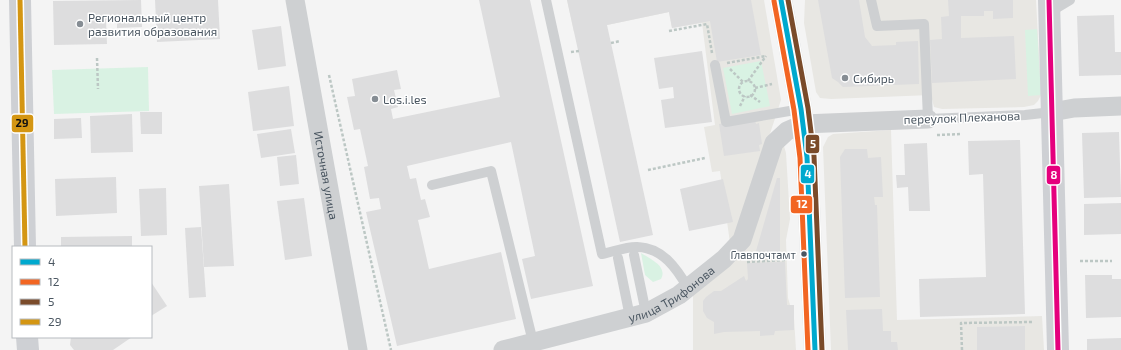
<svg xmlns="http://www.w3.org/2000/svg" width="1121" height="350" font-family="'Exo 2',sans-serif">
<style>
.commercial{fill:#e8e7e3}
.green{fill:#d9f2e3}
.building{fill:#ddddde}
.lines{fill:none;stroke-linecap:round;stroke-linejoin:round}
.path{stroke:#bcc7c4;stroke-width:2.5;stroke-dasharray:3 2;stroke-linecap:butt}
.lane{stroke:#ced0d2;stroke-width:10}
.street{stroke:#ced0d2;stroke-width:19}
.secondary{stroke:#ced0d4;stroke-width:22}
.primary{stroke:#caced1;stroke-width:22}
.bus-1-casing{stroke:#fff;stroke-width:8}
.bus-2-casing{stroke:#fff;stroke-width:8}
.bus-3-casing{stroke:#fff;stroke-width:8}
.bus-4-casing{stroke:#fff;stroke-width:8}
.bus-5-casing{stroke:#fff;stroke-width:8}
.bus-1{stroke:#00a9ce;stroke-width:5}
.bus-2{stroke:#f26522;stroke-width:5}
.bus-3{stroke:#7a4b2a;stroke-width:5}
.bus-4{stroke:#d49613;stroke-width:5}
.bus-5{stroke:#e5007d;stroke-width:5}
.poi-dot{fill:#868d94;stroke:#fff;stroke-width:1.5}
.bus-dot{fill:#4a5661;stroke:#fff;stroke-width:1.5}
.labels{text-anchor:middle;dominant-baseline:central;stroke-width:3;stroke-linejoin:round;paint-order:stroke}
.bus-label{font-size:11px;fill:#4a5661;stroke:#fff;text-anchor:end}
.poi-label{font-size:12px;fill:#4a5661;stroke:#fff;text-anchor:start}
.street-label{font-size:12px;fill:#4a5661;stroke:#fff}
.line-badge{stroke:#fff;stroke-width:1.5}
.badge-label{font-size:11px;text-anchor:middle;font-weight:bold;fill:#fff}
.pale-badge-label{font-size:11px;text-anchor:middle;font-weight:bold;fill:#111}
</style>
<rect width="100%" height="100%" fill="#f4f4f4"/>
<g class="commercial">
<path d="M567,0H764L781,100L737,235L730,243L720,171L712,172L704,127L715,125L702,23L672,28L669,12L574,32Z"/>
<path d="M805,0H1036L1041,95L1038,101L1034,105L1024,107L942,109L934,107L931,95L831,99L820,98L816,92L804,23Z"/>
<path d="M891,130L897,320L1042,316L1044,350H831L823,147L828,137L833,134Z"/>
<path d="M780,145L784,146L786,153L790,219L786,240L788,298L794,318L796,350H693V294L728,263Z"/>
</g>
<g class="green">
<path d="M1037,29L1041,95L1028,96L1025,30Z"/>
<path d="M761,61L770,106L732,114L723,68Z"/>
<path d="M148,67L149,111L54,114L52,70Z"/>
<path d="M641,253C650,259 668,266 661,279L653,282L645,275Z"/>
</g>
<g class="building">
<path d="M141,0L142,27L117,28V20H106L107,44L54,45L53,1Z"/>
<path d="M155,0H218L220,39L157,42Z"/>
<path d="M479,0H530L593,286L531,299L522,259L535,256L511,142L407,166L410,179L416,178L421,200L425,199L430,217L418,220L429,269L501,252L516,319L397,346L366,212L381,209L379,198L370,199L364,167L368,166L360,129L354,130L347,97L355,96L352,79L397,70L401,89L394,90L398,107L391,109L393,119L500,97Z"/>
<path d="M567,0H751L761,55L717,62L710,21L672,28L669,12L607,25L653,235L620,242Z"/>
<path d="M818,0H859L865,37L872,46L896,45V42L918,41L919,84L843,87L838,82L832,78Z"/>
<path d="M948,0H1013V18L993,19V11H984V16H961V38L1014,36L1016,79L932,83L930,40L942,39L941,17L949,16Z"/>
<path d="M1114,15L1115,52H1121V75L1079,76L1077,16Z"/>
<path d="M281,26L286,66L258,70L252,30Z"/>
<path d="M702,51L712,122L665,128L661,100L674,98L673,87L659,89L654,58Z"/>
<path d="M289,86L294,126L253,131L248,92Z"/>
<path d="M140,112H162V134H141Z"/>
<path d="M132,114L133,152L91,153L90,116Z"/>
<path d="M81,118L82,138L54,139V119Z"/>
<path d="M755,119L756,124L759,123L762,144L759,145L760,151L724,156L719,124Z"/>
<path d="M291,129L295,153L261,158L257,134Z"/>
<path d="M1119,132L1121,197L1084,198L1082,133Z"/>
<path d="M1020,140L1025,314L920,317L919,279L986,277L983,174L969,175L968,141Z"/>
<path d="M927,143L930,211H909L908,187L897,188L896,175H905L904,144Z"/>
<path d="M845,149H867L868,158L881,157L883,197H874L875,205H877L880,297L845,298L840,157Z"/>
<path d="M296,155L299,184L280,186L277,157Z"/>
<path d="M116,177L117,213L56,216L55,179Z"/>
<path d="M777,178H780V257H761L756,251Z"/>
<path d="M723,179L733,222L689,231L680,189Z"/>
<path d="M229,184L234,266L204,267L199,186Z"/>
<path d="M166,188L167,235L141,236L139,189Z"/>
<path d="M304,198L312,256L285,260L277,201Z"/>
<path d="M1121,203V234L1084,235V204Z"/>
<path d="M201,227L206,297L189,298L185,228Z"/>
<path d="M132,236V247H61V237Z"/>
<path d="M785,262L787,305H794V330L775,331L774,335L760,336V331L724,332L714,334V322L707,318L703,311V301L706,297L714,291H721L744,276L746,281L748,279L747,263Z"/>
<path d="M1085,275H1112V279H1121V317L1086,318Z"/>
<path d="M151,282L167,306L151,316Z"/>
<path d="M882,309L883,331H891V342H897L898,350H848L846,310Z"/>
<path d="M1025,326V350H977V327Z"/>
<path d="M71,337H132L113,350H74L70,345Z"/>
<path d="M1121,338V350H1087V339Z"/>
</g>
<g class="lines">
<g class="path">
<path d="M669,31L707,24L712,53"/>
<path d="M611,43L620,41"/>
<path d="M571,52L579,51"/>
<path d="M97,58L98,89"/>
<path d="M727,63L766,56"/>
<path d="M730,69L743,82"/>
<path d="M329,75L391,350"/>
<path d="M748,81L766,56"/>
<circle cx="747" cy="89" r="8"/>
<path d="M755,88L772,84"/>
<path d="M750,95L760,102"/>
<path d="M740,106L745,96"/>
<path d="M937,135L962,134"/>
<path d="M648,170L705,158"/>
<path d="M1080,261H1112"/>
<path d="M747,262L786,260"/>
<path d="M962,350L961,323L1032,322"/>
</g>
<g class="lane">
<path d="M546,0L602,254C613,252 627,246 638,247C663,248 677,269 688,288"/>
<path d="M871,0L877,26L924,24L928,119L1025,115L1052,112"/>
<path d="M1050,12L1070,0"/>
<path d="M715,65L726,122L801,109"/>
<path d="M432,185L491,171L533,342"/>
<path d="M634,255L646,313"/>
<path d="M618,258L630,317"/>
</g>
<g class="street">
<path id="s1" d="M295,0L358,350"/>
<path d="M1052,112L1074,108L1121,106"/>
<path id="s2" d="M503,350L646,313L679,295L724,259L742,240L774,143L787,131L803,124L928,119"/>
</g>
<g class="secondary">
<path d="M20,0L25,247"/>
<path d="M1049,0L1058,350"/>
<path d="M27,337L28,350"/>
</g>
<path class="primary" d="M781,0L801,109L807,157L815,350"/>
<g class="bus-1-casing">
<path id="bus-1" d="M781,0L801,109L807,157L815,350"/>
</g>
<g class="bus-2-casing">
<path id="bus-2" d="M774,1L794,110L800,158L808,350"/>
</g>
<g class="bus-3-casing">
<path id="bus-3" d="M788,0L808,108L814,156L822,350"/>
</g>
<g class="bus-4-casing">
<path id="bus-4" d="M20,0L25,247"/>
</g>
<g class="bus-5-casing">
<path id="bus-5" d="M1049,0L1058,350"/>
</g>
<use href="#bus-1" class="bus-1"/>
<use href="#bus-2" class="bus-2"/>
<use href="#bus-3" class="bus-3"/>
<use href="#bus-4" class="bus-4"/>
<use href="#bus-5" class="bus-5"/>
</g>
<g class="poi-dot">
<circle cx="80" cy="24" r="4"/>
<circle cx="845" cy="78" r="4"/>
<circle cx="375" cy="99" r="4"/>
</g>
<circle class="bus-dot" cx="804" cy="254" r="3.5"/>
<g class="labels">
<g class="bus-label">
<text x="796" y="254">Главпочтамт</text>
</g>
<g class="poi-label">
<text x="88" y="17">Региональный центр<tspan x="88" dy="14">развития образования</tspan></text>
<text x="853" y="78">Сибирь</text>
<text x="383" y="99">Los.i.les</text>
</g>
<g class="street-label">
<text transform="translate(962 117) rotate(-2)">переулок Плеханова</text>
<text stroke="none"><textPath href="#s1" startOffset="178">Источная улица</textPath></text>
<text stroke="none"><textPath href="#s2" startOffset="179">улица Трифонова</textPath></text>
</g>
</g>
<g class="line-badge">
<rect x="11" y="114" width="23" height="19" rx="4" fill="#d49613"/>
<rect x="805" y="134" width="15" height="20" rx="4" fill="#7a4b2a"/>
<rect x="800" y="164" width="15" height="20" rx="4" fill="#00a9ce"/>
<rect x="1046" y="165" width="15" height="20" rx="4" fill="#e5007d"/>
<rect x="790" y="195" width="23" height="19" rx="4" fill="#f26522"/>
</g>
<g class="badge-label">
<text x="813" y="148">5</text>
<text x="808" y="178">4</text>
<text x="1054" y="179">8</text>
<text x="802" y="208">12</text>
</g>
<g class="pale-badge-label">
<text x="22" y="127">29</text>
</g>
<rect x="12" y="246" width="140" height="92" fill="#ffffff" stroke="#b7bbc0"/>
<rect x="20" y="259" width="20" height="6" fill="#00a9ce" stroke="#b7bbc0"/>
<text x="48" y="266" font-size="12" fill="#4a5661">4</text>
<rect x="20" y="279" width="20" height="6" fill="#f26522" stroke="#b7bbc0"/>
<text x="48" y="286" font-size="12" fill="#4a5661">12</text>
<rect x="20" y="299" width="20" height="6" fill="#7a4b2a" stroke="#b7bbc0"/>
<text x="48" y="306" font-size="12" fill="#4a5661">5</text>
<rect x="20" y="319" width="20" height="6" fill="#d49613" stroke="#b7bbc0"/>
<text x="48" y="326" font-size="12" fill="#4a5661">29</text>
</svg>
